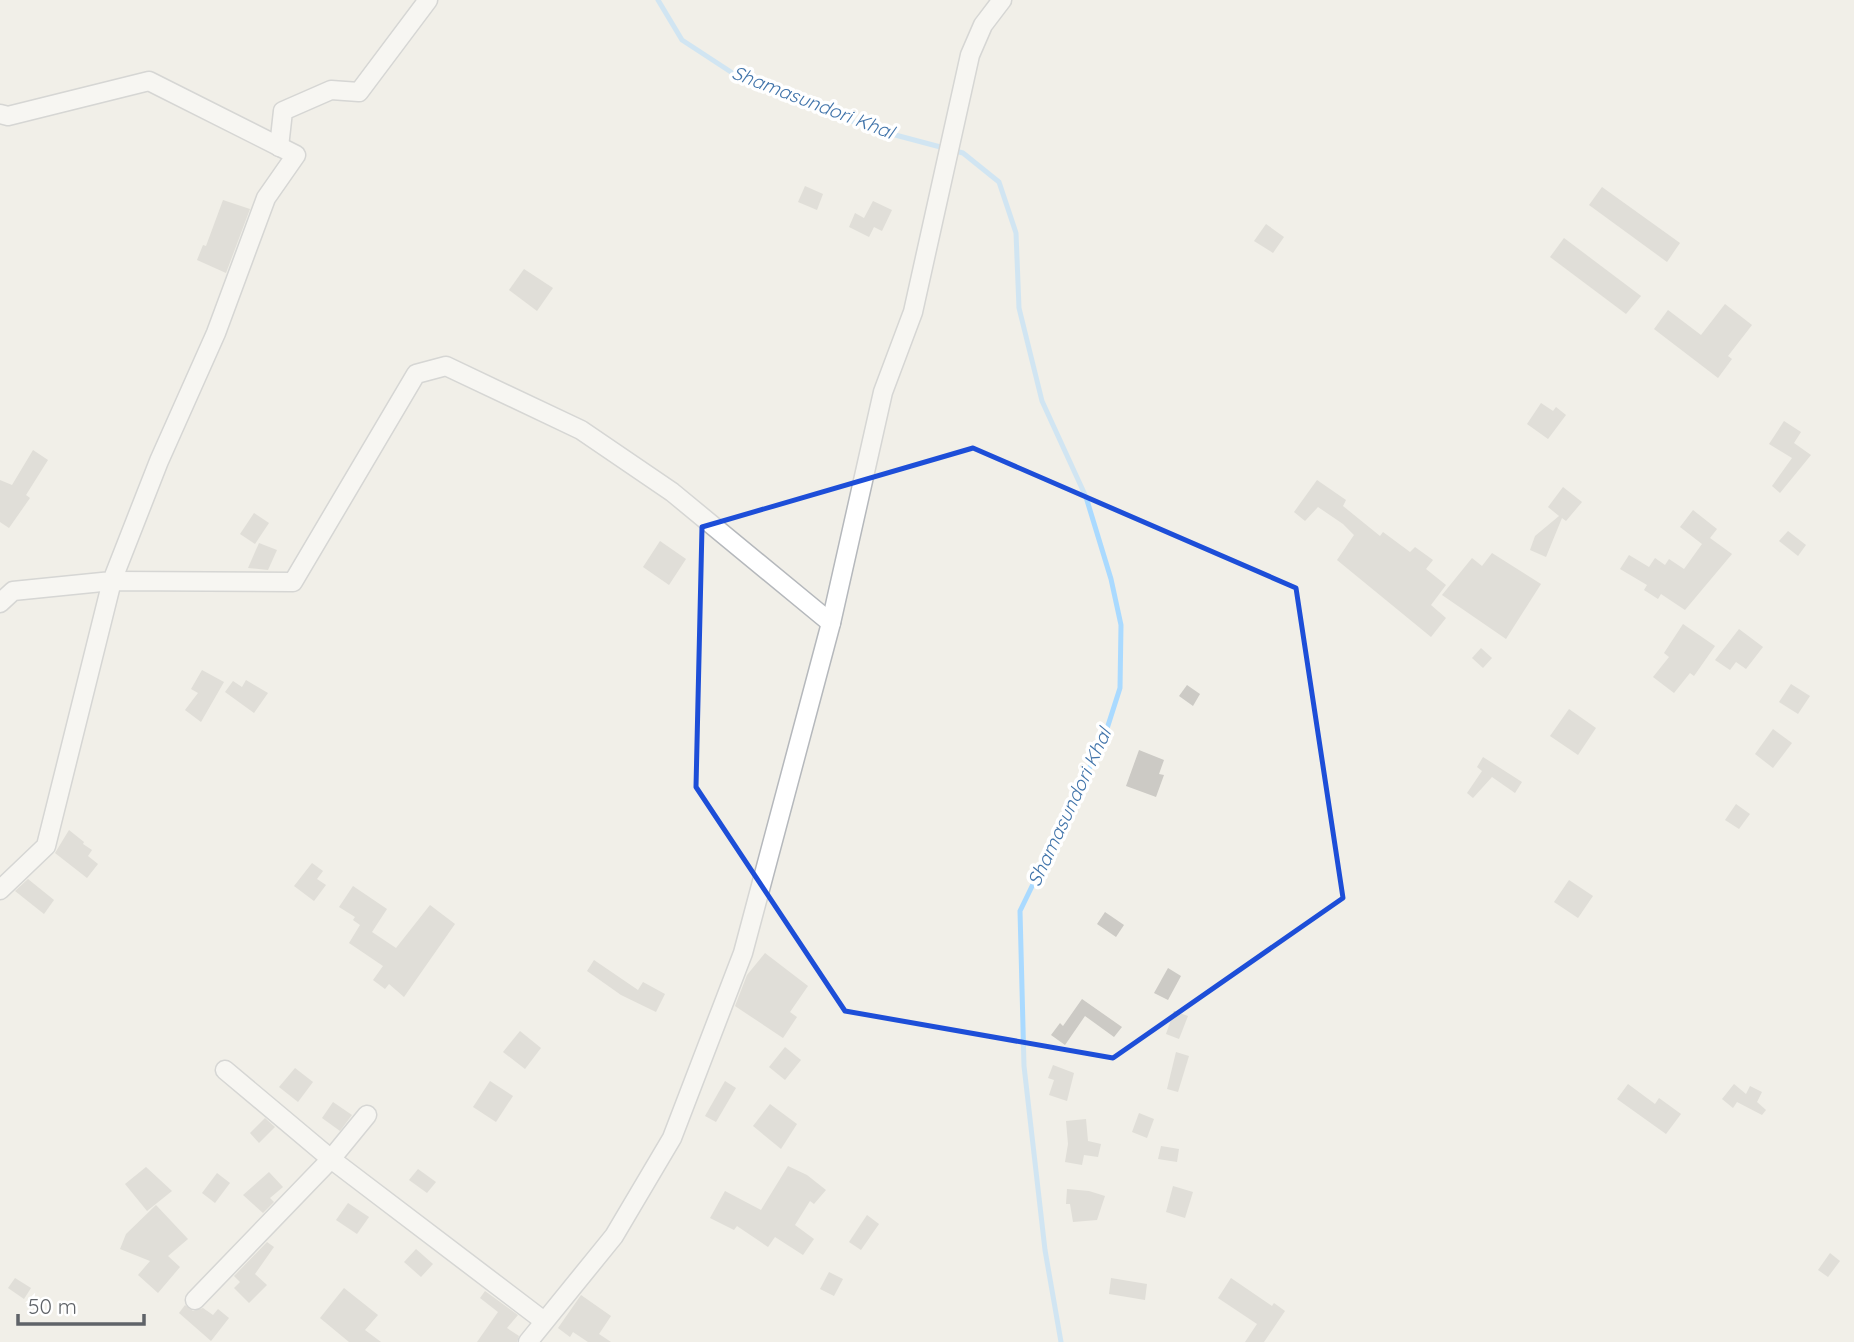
<svg xmlns="http://www.w3.org/2000/svg" width="1854" height="1342" font-family="Quicksand,sans-serif">
<style>
.lines{fill:none;stroke-linecap:round;stroke-linejoin:round}
.stream{stroke:#aadaff;stroke-width:5}
.building{fill:#cccac5}
.minor-casing{stroke:#b5b8bc;stroke-width:21}
.minor{stroke:#fff;stroke-width:18}
.marked{fill:none;stroke:#1d4ed8;stroke-width:5;stroke-linejoin:round}
.labels{text-anchor:middle;dominant-baseline:central;stroke-width:7;stroke-linejoin:round;paint-order:stroke}
.water-label{font-size:19px;font-style:italic;fill:#4174aa;stroke:#fff}
</style>
<rect width="100%" height="100%" fill="#f1efe8"/>
<g class="lines">
<path class="stream" d="M658,0L682,40L734,74L869,128L963,153L999,182L1016,233L1019,308L1042,401L1086,497L1111,579L1121,625L1120,688L1104,738L1020,911L1024,1066L1045,1250L1061,1342"/>
</g>
<g class="building">
<path d="M805,186L823,194L817,210L798,202Z"/>
<path d="M1602,187L1680,243L1667,262L1589,205Z"/>
<path d="M223,200L250,209L226,273L197,260L203,245L206,246Z"/>
<path d="M873,201L892,210L882,231L874,227L869,237L849,227L855,213L864,218Z"/>
<path d="M1266,224L1284,237L1273,253L1254,241Z"/>
<path d="M1564,238L1641,296L1626,314L1550,257Z"/>
<path d="M524,269L553,288L537,311L509,290Z"/>
<path d="M1725,304L1752,325L1728,356L1732,359L1718,378L1654,329L1668,310L1701,335Z"/>
<path d="M1541,403L1553,411L1556,407L1566,415L1548,439L1527,424Z"/>
<path d="M1784,421L1801,432L1794,443L1811,455L1780,493L1772,486L1792,458L1769,444Z"/>
<path d="M33,450L48,460L26,495L30,498L9,528L0,522V480L12,485Z"/>
<path d="M1317,480L1346,500L1343,506L1380,536L1383,532L1410,552L1415,547L1433,560L1426,569L1446,585L1431,605L1446,618L1431,637L1337,560L1354,535L1343,524L1318,507L1305,521L1294,512Z"/>
<path d="M1563,487L1582,502L1566,521L1562,518L1546,557L1530,550L1535,536L1559,516L1548,507Z"/>
<path d="M1693,510L1717,529L1710,538L1732,554L1685,610L1661,594L1658,599L1644,590L1647,585L1620,569L1629,555L1649,567L1655,558L1665,565L1669,559L1684,569L1702,544L1680,527Z"/>
<path d="M254,513L269,523L255,544L240,534Z"/>
<path d="M1788,531L1806,545L1798,556L1779,541Z"/>
<path d="M660,541L686,559L669,585L643,567Z"/>
<path d="M259,543L277,550L268,570L248,568Z"/>
<path d="M1492,553L1541,584L1506,639L1442,595L1472,558L1482,566Z"/>
<path d="M1683,624L1715,646L1694,676L1690,673L1674,693L1653,677L1669,657L1664,653Z"/>
<path d="M1739,629L1763,647L1746,669L1736,662L1730,670L1715,660Z"/>
<path d="M1481,648L1492,658L1483,668L1472,658Z"/>
<path d="M202,670L224,682L201,722L185,710L198,693L191,689Z"/>
<path d="M246,680L268,693L254,713L225,692L233,681L242,687Z"/>
<path d="M1791,684L1810,696L1798,714L1779,702Z"/>
<path d="M1187,685L1200,694L1193,706L1179,696Z"/>
<path d="M1569,709L1596,728L1578,755L1550,736Z"/>
<path d="M1773,729L1792,743L1773,768L1755,754Z"/>
<path d="M1139,750L1164,760L1159,774L1164,775L1156,797L1126,786Z"/>
<path d="M1483,757L1522,782L1515,793L1492,777L1473,798L1467,793L1482,771L1477,767Z"/>
<path d="M1736,804L1750,814L1739,829L1725,820Z"/>
<path d="M69,830L84,842L83,844L92,850L88,856L98,864L87,878L55,853Z"/>
<path d="M312,863L323,871L317,879L326,885L314,901L294,886Z"/>
<path d="M28,879L54,900L44,914L15,891Z"/>
<path d="M1569,880L1593,896L1578,918L1554,902Z"/>
<path d="M353,886L387,909L372,932L396,948L430,905L455,924L404,997L389,984L385,989L373,980L383,966L349,943L360,925L353,920L355,917L339,907Z"/>
<path d="M1105,912L1124,925L1116,937L1097,924Z"/>
<path d="M765,953L808,986L790,1012L797,1017L783,1038L735,1006L747,975Z"/>
<path d="M594,960L638,990L643,982L665,994L656,1012L621,995L587,971Z"/>
<path d="M1168,968L1181,976L1168,1000L1154,993Z"/>
<path d="M1082,999L1122,1027L1114,1037L1085,1016L1065,1045L1051,1035L1060,1023L1063,1026Z"/>
<path d="M1174,1011L1188,1016L1179,1039L1166,1034Z"/>
<path d="M520,1031L541,1048L525,1069L503,1052Z"/>
<path d="M785,1047L801,1060L785,1080L769,1067Z"/>
<path d="M1176,1052L1189,1056L1178,1092L1167,1089Z"/>
<path d="M1053,1065L1074,1073L1067,1101L1049,1095L1054,1080L1048,1078Z"/>
<path d="M295,1068L313,1082L298,1102L279,1087Z"/>
<path d="M490,1081L513,1096L496,1122L473,1107Z"/>
<path d="M725,1081L736,1088L716,1122L705,1116Z"/>
<path d="M1628,1084L1655,1104L1659,1098L1681,1114L1666,1134L1617,1099Z"/>
<path d="M1734,1084L1746,1094L1750,1086L1762,1092L1757,1102L1766,1110L1762,1115L1737,1102L1733,1108L1722,1099Z"/>
<path d="M333,1102L352,1115L340,1131L322,1118Z"/>
<path d="M770,1104L797,1124L781,1149L753,1126Z"/>
<path d="M1139,1113L1154,1119L1147,1138L1132,1132Z"/>
<path d="M265,1118L275,1127L259,1143L250,1133Z"/>
<path d="M1086,1119L1088,1141L1101,1144L1098,1157L1084,1155L1082,1165L1065,1162L1068,1144L1066,1121Z"/>
<path d="M1161,1146L1179,1149L1177,1162L1158,1159Z"/>
<path d="M788,1166L807,1175L826,1190L814,1204L810,1201L795,1225L814,1239L803,1255L775,1237L768,1247L737,1226L734,1230L710,1218L725,1191L761,1210Z"/>
<path d="M146,1167L172,1191L147,1211L125,1184Z"/>
<path d="M418,1169L436,1182L427,1193L409,1180Z"/>
<path d="M269,1172L283,1187L270,1198L274,1202L263,1213L243,1195Z"/>
<path d="M217,1173L230,1183L215,1203L202,1193Z"/>
<path d="M1173,1186L1193,1192L1185,1218L1166,1212Z"/>
<path d="M1067,1189L1089,1191L1105,1196L1097,1220L1073,1222L1070,1204H1066Z"/>
<path d="M348,1203L369,1217L357,1234L336,1220Z"/>
<path d="M156,1205L188,1239L168,1256L180,1267L158,1293L138,1275L150,1261L120,1249L126,1234Z"/>
<path d="M867,1215L879,1224L861,1250L849,1242Z"/>
<path d="M267,1242L274,1247L255,1274L267,1285L249,1303L234,1288L240,1282L234,1276Z"/>
<path d="M416,1249L433,1264L421,1277L404,1262Z"/>
<path d="M1830,1253L1840,1261L1828,1277L1818,1270Z"/>
<path d="M829,1272L843,1279L834,1296L820,1289Z"/>
<path d="M15,1278L31,1288L24,1299L8,1288Z"/>
<path d="M1111,1278L1147,1284L1145,1300L1109,1294Z"/>
<path d="M1231,1278L1272,1306L1274,1303L1285,1311L1264,1342H1245L1257,1324L1218,1298Z"/>
<path d="M344,1288L378,1315L365,1330L381,1342H349L320,1318Z"/>
<path d="M485,1291L518,1315L507,1328L519,1336L517,1342H477L498,1312L480,1298Z"/>
<path d="M581,1295L611,1316L599,1334L611,1342H588L573,1332L570,1337L558,1328Z"/>
<path d="M185,1305L193,1311L203,1308L213,1315L218,1309L229,1318L211,1341L179,1313Z"/>
</g>
<g class="lines">
<g class="minor-casing">
<g id="minor">
<path d="M0,114L8,116L149,81L296,155L266,198L216,333L159,461L112,581L13,591L0,603"/>
<path d="M279,147L283,111L331,90L359,92L428,0"/>
<path d="M0,890L46,846L112,581L293,582L416,374L446,366L581,430L672,492L831,623"/>
<path d="M225,1070L331,1159L544,1321"/>
<path d="M195,1300L331,1159L367,1115"/>
<path d="M528,1342L614,1236L672,1138L743,953L831,623L883,392L913,312L970,55L983,25L1002,0"/>
</g>
</g>
<use href="#minor" class="minor"/>
</g>
<path d="M0 0H1854V1342H0ZM973,448L1296,588L1343,898L1113,1058L845,1011L696,787L702,527Z" fill="#f1efe8" fill-opacity=".55" fill-rule="evenodd"/>
<path class="marked" d="M973,448L1296,588L1343,898L1113,1058L845,1011L696,787L702,527Z"/>
<g class="labels">
<g class="water-label">
<text transform="translate(813 102) rotate(21)">Shamasundori Khal</text>
<text transform="translate(1069 807) rotate(-65)">Shamasundori Khal</text>
</g>
</g>
<path d="M18 1314v10h126v-10" fill="none" stroke="#5f6368" stroke-width="3.5"/>
<text x="28" y="1314" font-size="21" fill="#5f6368" stroke="#ffffff" stroke-width="5" paint-order="stroke">50 m</text>
</svg>
